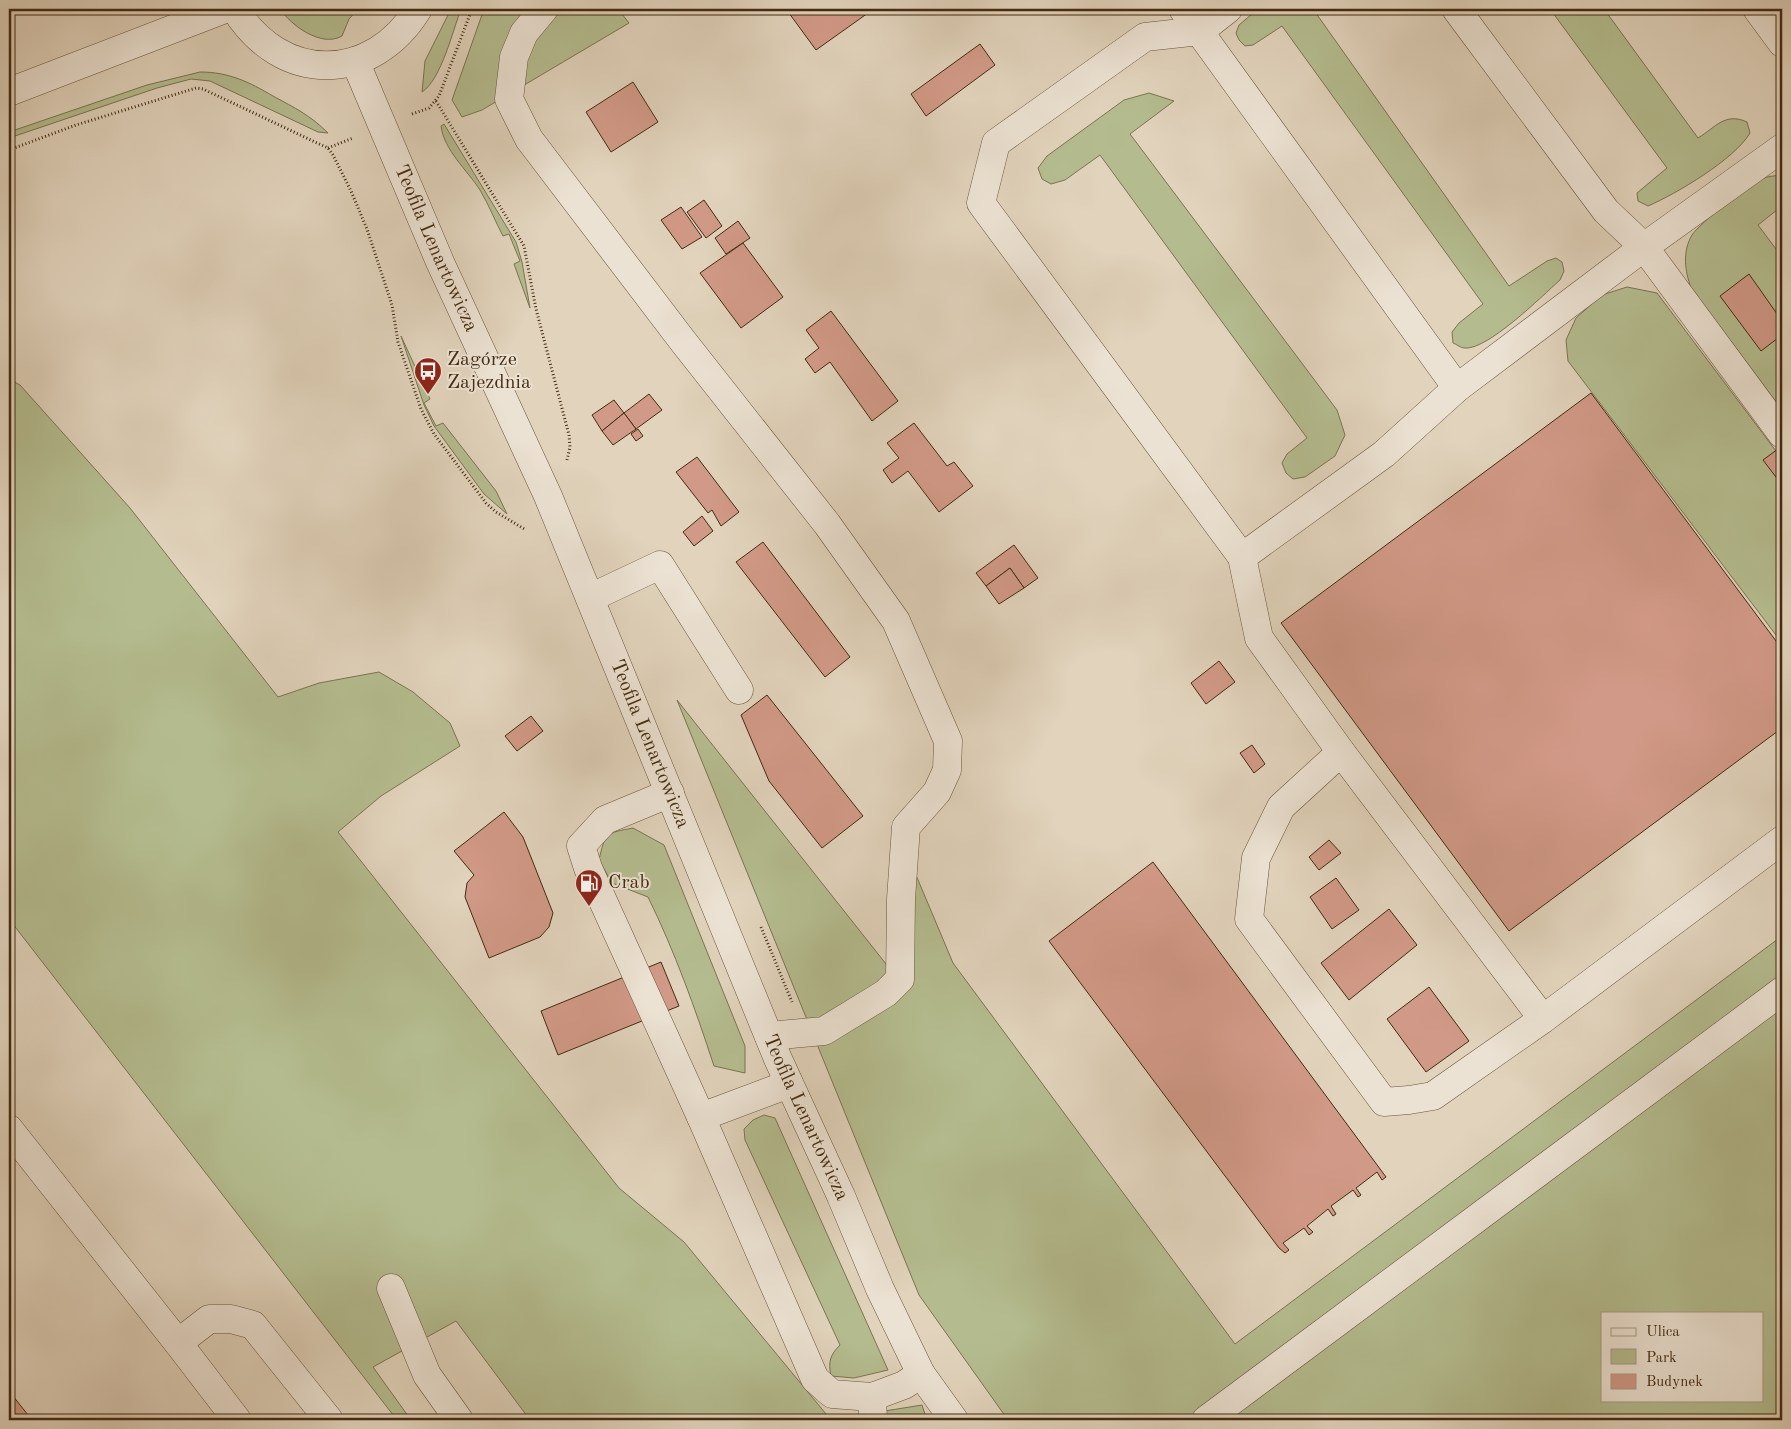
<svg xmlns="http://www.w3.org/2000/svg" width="1791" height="1429" font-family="'Old Standard TT',serif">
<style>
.green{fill:#b4bc8f;stroke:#7c7450;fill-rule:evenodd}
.building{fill:#d19987;stroke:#442b10}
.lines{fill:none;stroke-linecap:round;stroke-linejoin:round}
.minor-casing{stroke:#6b553b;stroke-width:29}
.path{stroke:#442b10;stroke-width:3;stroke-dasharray:1 2.5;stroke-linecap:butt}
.minor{stroke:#ece2d3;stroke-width:28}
.labels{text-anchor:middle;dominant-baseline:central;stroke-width:4;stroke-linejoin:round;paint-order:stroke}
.street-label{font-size:20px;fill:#442b10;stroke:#ece2d3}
.poi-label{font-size:20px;fill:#442b10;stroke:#ece2d3;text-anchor:start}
</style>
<rect width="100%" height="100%" fill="#e1d3bc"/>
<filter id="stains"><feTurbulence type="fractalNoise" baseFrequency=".004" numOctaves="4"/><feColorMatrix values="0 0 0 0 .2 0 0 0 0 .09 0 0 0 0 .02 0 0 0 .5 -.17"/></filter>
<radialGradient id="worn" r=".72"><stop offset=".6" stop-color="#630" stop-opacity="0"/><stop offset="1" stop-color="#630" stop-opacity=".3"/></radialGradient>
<g class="green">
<path d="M280,9H358L349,19L342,36C321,48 291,25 280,9Z"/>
<path d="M451,9H461C453,30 441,80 422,92L425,61Z"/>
<path d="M484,9H618L629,23L482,110L462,117L452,100Z"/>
<path d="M1258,9H1313L1509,286L1547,261L1556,258L1562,262L1564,271L1560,280C1542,296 1487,351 1464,348C1461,348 1456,344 1453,343L1452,332L1459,323L1483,304L1282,26L1253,45L1245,46L1239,40L1236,33L1239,25Z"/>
<path d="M1550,9H1604L1698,138C1716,127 1725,112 1747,122L1750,133C1735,159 1676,194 1648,206L1638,201L1637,193L1667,168Z"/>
<path d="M200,72C229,72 249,82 273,96C295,108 310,115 328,133L318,132L210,81L191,79L157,88L9,138V132L147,85Z"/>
<path d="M1149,93L1174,101L1130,134L1337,410L1345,435L1335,456L1305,477L1293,479L1286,473L1282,463L1287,454L1307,438L1100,155L1065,180L1051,184L1042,179L1038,168L1047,156L1124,100Z"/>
<path d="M444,124L516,242L522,262L530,308L514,264L520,261L509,234L503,236C495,221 489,205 480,190C467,170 444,150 441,126Z"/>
<path d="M1781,175L1782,206L1758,225L1782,257V410L1691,288C1685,271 1682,252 1692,235C1701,222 1747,186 1762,179C1767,176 1775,176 1781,175Z"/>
<path d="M1627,287L1657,293L1782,459V643L1568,361L1566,340L1576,318L1602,295Z"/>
<path d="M401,336L430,399L424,403L436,426L443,423L496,491L507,514L484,494L434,426L424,405Z"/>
<path d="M9,379L20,385L130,508L278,697L319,683L379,672L413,692L450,723L460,746L381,796L338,832L619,1188L684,1242L831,1420H530L456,1321L373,1367L411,1420H397L9,919Z"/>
<path d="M677,700L890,969L897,830L953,963L1235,1344L1782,936V1420H1008L919,1295ZM1602,1313H1762V1400H1602Z"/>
<path d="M633,828L664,845L745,1046V1073L714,1066C695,1008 675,952 648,897L612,883L599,860C605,833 606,833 633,828Z"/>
<path d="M764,1115L775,1118L888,1370L854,1378L831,1376C828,1362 830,1355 840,1345L745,1140L744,1129L753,1120Z"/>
<path d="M922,1405L927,1420H859L860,1415Z"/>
</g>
<g class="building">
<path d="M786,9H865L868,13L816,50Z"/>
<path d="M980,44L995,65L926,116L911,94Z"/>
<path d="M633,82L658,122L611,152L586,112Z"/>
<path d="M704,200L722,226L706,238L687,212Z"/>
<path d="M681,207L702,237L682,249L661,220Z"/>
<path d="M738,221L750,238L726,254L715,238Z"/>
<path d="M743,243L783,297L741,328L700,273Z"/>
<path d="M1749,274L1782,321V335L1761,351L1720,296Z"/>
<path d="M831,311L898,401L872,421L830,362L815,373L805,359L819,348L806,330Z"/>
<path d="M1591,393L1782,649V728L1509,931L1281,623Z"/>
<path d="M649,394L662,410L636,429L624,413Z"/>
<path d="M614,400L624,413L602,431L592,415Z"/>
<path d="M624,413L636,429L613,445L602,431Z"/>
<path d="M914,423L947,466L954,462L973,486L939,512L908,471L892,483L883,470L899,458L887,443Z"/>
<path d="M638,429L643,436L636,441L631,434Z"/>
<path d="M1782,446V485L1763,460Z"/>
<path d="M697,457L739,512L721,526L712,510L708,513L676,472Z"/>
<path d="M702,516L713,531L694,546L683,532Z"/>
<path d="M763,542L850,657L825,677L736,562Z"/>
<path d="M1014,545L1038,578L1024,588L1010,568L986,586L976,573Z"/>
<path d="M1010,568L1024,588L999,604L986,586Z"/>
<path d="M1219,661L1235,682L1206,704L1191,683Z"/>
<path d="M767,695L863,816L822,848L769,781L741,715Z"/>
<path d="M531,716L543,731L517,751L505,736Z"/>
<path d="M1252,745L1265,764L1254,773L1240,753Z"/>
<path d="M504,812L523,837L553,913L549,927L540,937L489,958L465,897L467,883L474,875L454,851Z"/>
<path d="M1329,840L1341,853L1319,870L1309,857Z"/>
<path d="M1153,862L1386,1177L1382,1180L1377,1172L1356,1188L1361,1195L1358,1197L1353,1190L1331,1206L1336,1214L1333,1216L1328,1209L1307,1226L1313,1232L1309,1235L1304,1228L1283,1243L1289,1250L1285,1253L1279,1248L1049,941Z"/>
<path d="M1336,878L1359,910L1332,929L1310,897Z"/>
<path d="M1389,909L1417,945L1349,1000L1321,963Z"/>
<path d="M661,962L679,1006L558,1055L541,1011Z"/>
<path d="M1429,987L1469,1041L1426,1072L1387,1019Z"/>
<path d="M9,1391L32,1420H9Z"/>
</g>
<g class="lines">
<g class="minor-casing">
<g id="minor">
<path d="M235,9C281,84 372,84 418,9"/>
<path d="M544,9L524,33L514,57L509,99L529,139L682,340L827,524L896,621L948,741L947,770L937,792L906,827L901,899L900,979L886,993L824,1031L769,1036"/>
<path d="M1183,9L1457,388"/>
<path d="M1228,9L1200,31L1145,37L996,143L981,203L1242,557L1259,638L1341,752L1543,1019"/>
<path d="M1456,9L1606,211L1644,247L1782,434"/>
<path d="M1757,9L1782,43"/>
<path id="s1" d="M355,61L440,262L548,496L778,1059L841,1196L880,1289L921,1374L954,1420"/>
<path d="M9,92L225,9"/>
<path d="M1242,557L1384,454L1457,388L1644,247L1782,148"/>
<path d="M590,598L660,565L739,690"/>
<path d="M1341,752L1281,807L1256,858L1249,919L1384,1102L1409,1100L1433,1096L1543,1019L1782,840"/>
<path d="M670,793L605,820L581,846L588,868L701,1117L789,1084"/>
<path d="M701,1117L815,1379L832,1394L872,1397L904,1385L921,1374"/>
<path d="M9,1129L178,1343L209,1319H231L253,1325L329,1420"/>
<path d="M391,1288L427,1375L459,1420"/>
<path d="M178,1343L237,1420"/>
<path d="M872,1397L873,1420"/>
<path d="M1206,1420L1782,991"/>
</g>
</g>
<g class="path">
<path d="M436,101L524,246L536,309L569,435L570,447L567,460"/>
<path d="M412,114L429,108L439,96L472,9"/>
<path d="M328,148L353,138"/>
<path d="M9,150L76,125L196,88L203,89L315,142L328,148L333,155L351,191L367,229L392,305L398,342L421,409L434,434L486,503L496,512L526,530"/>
<path d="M761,927L792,1002"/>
</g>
<use href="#minor" class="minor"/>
</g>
<defs>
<g id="bus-pin" transform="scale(1.4375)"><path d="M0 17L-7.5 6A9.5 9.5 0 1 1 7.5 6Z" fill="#8f2418" stroke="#ece2d3"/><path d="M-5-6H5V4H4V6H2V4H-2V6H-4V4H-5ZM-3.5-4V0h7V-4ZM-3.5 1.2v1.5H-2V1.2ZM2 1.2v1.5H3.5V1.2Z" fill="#fff"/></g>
<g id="fuel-pin" transform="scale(1.4375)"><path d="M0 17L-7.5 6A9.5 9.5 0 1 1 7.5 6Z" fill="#8f2418" stroke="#ece2d3"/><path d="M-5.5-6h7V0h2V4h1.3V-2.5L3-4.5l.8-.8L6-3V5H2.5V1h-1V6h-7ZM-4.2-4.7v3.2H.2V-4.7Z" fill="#fff"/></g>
</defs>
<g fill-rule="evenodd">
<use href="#bus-pin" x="428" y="371"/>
<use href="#fuel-pin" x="589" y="883"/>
</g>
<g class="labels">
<g class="street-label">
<text stroke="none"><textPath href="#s1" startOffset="204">Teofila Lenartowicza</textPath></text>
<text stroke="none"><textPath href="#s1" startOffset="744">Teofila Lenartowicza</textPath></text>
<text stroke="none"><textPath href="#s1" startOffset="1149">Teofila Lenartowicza</textPath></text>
</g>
<g class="poi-label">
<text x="447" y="360">Zagórze<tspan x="447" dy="23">Zajezdnia</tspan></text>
<text x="608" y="883">Crab</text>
</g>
</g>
<rect width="1791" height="1429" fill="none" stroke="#e1d3bc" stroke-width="30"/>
<rect x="10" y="10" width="1771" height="1409" fill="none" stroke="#442b10" stroke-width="2.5"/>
<rect x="15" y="15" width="1761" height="1399" fill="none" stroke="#442b10"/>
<rect x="1601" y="1312" width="162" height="90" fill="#ece2d3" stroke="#a99985"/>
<rect x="1611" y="1328" width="25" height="8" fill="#ece2d3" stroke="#a99985"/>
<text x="1646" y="1336" font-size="15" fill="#442b10">Ulica</text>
<rect x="1611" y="1349" width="25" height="15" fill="#b4bc8f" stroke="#a99985"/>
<text x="1646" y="1362" font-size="15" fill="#442b10">Park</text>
<rect x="1611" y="1374" width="25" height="15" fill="#d19987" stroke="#a99985"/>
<text x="1646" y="1386" font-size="15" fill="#442b10">Budynek</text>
<rect width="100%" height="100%" filter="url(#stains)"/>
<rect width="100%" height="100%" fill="url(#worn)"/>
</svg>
